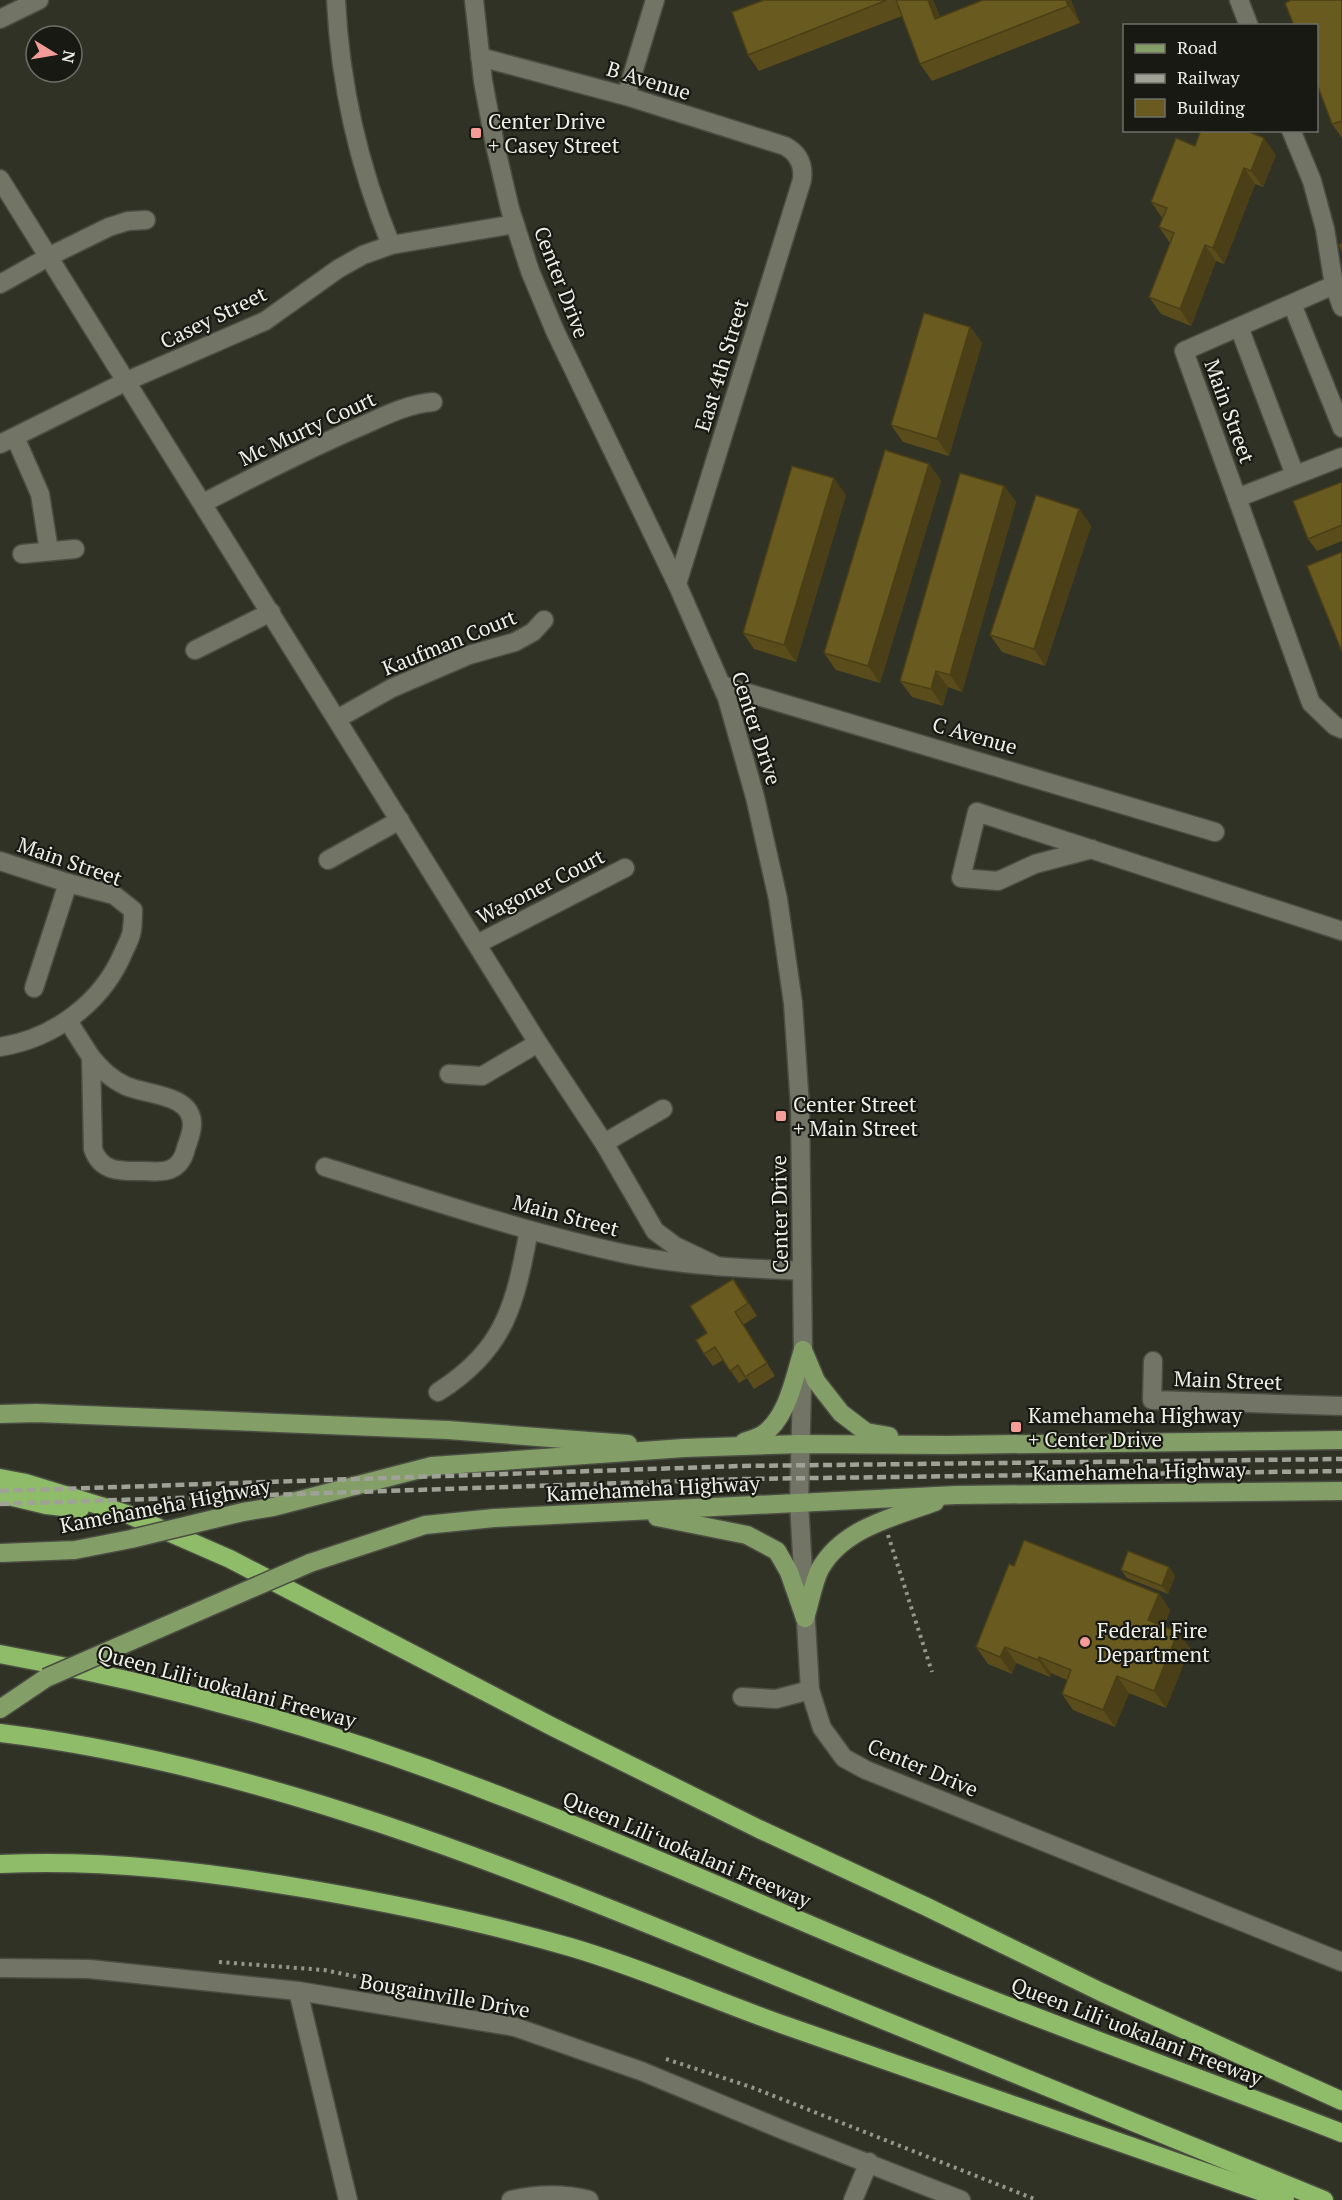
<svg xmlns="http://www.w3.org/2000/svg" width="1342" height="2200" font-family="'PT Serif',serif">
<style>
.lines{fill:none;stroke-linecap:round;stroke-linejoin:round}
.minor-casing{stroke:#4b4d42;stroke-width:21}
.major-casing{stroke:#4b4d42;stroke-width:21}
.highway-casing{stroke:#4b4d42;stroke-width:21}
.path{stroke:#95978d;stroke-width:4;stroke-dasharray:3 4.5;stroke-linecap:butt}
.minor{stroke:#727465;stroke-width:18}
.major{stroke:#839f67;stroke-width:18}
.highway{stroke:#8fbc68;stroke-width:18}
.rail{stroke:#a0a197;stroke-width:4.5;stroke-dasharray:9 4.5;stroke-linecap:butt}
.major-bridge-casing{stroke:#4b4d42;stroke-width:21;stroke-linecap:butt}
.major-bridge{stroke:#839f67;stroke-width:18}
.wall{fill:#5a4d1b}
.shaded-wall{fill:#4a3f16}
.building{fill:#695a1f;stroke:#4a3f16;stroke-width:1.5}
.poi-dot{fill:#f59b98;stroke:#191914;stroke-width:2}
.labels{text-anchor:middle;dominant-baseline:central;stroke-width:4.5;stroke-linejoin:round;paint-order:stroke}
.street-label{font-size:21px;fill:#eeefe7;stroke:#191914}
.poi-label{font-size:21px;fill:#eeefe7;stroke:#191914;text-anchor:start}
</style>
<rect width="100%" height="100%" fill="#303226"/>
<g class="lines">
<g class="minor-casing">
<g id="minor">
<path d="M336,0C340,84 359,167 391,245"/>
<path d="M474,0L483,81L495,145L510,209L530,271L555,331L677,584L727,698L755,797L778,899L793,1003L800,1106L803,1350L799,1503L810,1690L822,1728L844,1758L866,1770L1342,1962"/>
<path d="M1239,0L1249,26"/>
<path d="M0,19L39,0"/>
<path d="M480,57L626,96L785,146C798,153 804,164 802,180L677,584"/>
<path d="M626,96L655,0"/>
<path d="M1291,130L1312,181L1325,229L1334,285L1342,307"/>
<path d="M0,179L538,1043L604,1143L655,1231L675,1246L717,1266"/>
<path d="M0,284L50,256L109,227L128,221L146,220"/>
<path d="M1334,285L1184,351L1311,703L1335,726L1342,729"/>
<path d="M1292,304L1342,428"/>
<path d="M1239,327L1295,475"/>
<path d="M15,437L40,494L49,551"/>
<path d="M0,444L127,381L265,321L338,269L363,255L391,245L515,224"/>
<path d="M1237,498L1342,457"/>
<path d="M203,503C256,476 309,448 364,425C386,415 408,404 433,402"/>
<path d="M22,554L75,549"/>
<path d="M195,650L271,612"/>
<path d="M721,685L1215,832"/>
<path d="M337,719L392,688L469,655L515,642L533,632L544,620"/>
<path d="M1092,849L1035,864L998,881L961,878L977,812L1342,931"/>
<path d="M328,860L400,820"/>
<path d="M0,861L68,883L114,895L133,910C133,916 133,923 132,929C132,936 127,944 124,951C103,1002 55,1038 0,1047"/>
<path d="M477,944L625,868"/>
<path d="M34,988L68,883"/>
<path d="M68,1021L91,1057"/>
<path d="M91,1057C102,1070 111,1079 126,1086C147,1095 193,1094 192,1125C192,1133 188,1141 186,1148C184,1157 180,1165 171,1169C162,1173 152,1171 143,1171C122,1171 101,1173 93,1149Z"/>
<path d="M449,1074L482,1076L538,1043"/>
<path d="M604,1143L663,1109"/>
<path d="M325,1167C424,1198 524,1232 626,1254C683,1266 744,1268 802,1271"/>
<path d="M1153,1361L1152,1400L1342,1406"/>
<path d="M438,1392C506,1349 515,1304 529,1230"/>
<path d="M742,1697L776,1699L810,1690"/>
<path d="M0,1968L89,1969L298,1991L515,2027L641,2071L788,2132L961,2200"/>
<path d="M298,1991L348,2200"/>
<path d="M511,2200C538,2194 562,2193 589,2200"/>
<path d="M853,2200L869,2162"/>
</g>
</g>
<g class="major-casing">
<g id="major">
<path d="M803,1350L816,1381L841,1413L866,1432L889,1436"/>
<path d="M0,1414L37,1413L448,1430L628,1444"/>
<path d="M744,1442C749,1440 757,1438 762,1435C788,1418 794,1378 803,1350"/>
<path d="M243,1512L273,1507L432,1466L684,1448L800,1444L947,1445L1342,1440"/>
<path d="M657,1517L747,1535L777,1551L789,1572L805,1618"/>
<path d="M310,1563L425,1525L494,1518L956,1495L1342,1491"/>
<path d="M805,1618C810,1603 813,1583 820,1569C843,1528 894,1517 935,1502"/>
<path d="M0,1709L46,1678"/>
</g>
</g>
<g class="highway-casing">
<g id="highway">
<path d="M0,1478L26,1483L127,1514L230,1559L553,1727L759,1829L927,1907L1101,1992L1342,2101"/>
<path d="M0,1494L46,1505L80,1509"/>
<path d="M0,1654C167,1684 331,1730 490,1792C637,1848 781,1914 927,1974C1064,2030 1204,2079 1342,2133"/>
<path d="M0,1733C256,1764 505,1865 741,1962C936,2041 1130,2121 1324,2200"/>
<path d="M0,1864C105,1859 210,1872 314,1890C400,1905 486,1923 570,1947C642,1968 713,2000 784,2025C951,2083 1118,2142 1285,2200"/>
</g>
</g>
<g class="path">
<path d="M888,1535L932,1672"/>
<path d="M219,1962L324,1970L437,1993"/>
<path d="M666,2059L751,2087L1037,2200"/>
</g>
<use href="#minor" class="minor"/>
<use href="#major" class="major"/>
<use href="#highway" class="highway"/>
<g class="rail">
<path d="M0,1491L740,1466L1342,1459"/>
<path d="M0,1504L742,1479L1342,1471"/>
</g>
<g class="major-bridge-casing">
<g id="major-bridge">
<path d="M0,1553L75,1550L131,1539L243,1512"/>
<path d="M46,1678L310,1563"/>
</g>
</g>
<use href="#major-bridge" class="major-bridge"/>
</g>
<g class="wall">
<path d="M764,0H933L940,17L983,0H1071L1080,23L932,81L920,64L902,16L759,71L748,55Z"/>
<path d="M1342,0V138L1332,124Z"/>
<path d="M1195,146L1276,155L1263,187L1255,184L1224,264L1216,261L1191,326L1161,314L1149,297L1170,243L1159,227L1163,219L1151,202Z"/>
<path d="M970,327L982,343L949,456L903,442L891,425Z"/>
<path d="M929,464L941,481L880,683L836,670L824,653Z"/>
<path d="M1342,482V541L1317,551L1308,539Z"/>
<path d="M1004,486L1016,502L962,692L948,687L943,706L912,697L900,681Z"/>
<path d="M846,495L796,662L754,649L743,633Z"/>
<path d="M1079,509L1091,526L1045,666L1002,652L990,635Z"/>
<path d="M742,1291L757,1316L743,1325L775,1376L754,1389L747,1378L739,1383L723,1360L713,1366L704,1354L707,1333Z"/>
<path d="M1014,1566L1159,1594L1170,1610L1164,1626L1190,1648L1166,1708L1129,1693L1115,1727L1073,1710L1062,1694L1067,1680L1051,1673L1050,1677L1016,1663L1012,1674L988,1664L976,1647Z"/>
<path d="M1169,1567L1175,1576L1168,1594L1127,1578L1121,1570Z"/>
</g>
<g class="shaded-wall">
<path d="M928,0H933L947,35L935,19Z"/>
<path d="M1066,0H1071L1080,23L1068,6Z"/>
<path d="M1264,138L1276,155L1263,187L1251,171Z"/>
<path d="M1244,168L1255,184L1224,264L1213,248Z"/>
<path d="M1205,245L1216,261L1191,326L1180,309Z"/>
<path d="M970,327L982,343L949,456L937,439Z"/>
<path d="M929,464L941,481L880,683L868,666Z"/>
<path d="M834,478L846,495L796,662L784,645Z"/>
<path d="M1004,486L1016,502L962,692L950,675Z"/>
<path d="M1079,509L1091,526L1045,666L1034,649Z"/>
<path d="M936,671L948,687L943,706L931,689Z"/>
<path d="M733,1279L742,1291L757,1316L748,1303Z"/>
<path d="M1169,1567L1175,1576L1168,1594L1162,1586Z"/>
<path d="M1159,1594L1170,1610L1160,1637L1148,1620Z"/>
<path d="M1178,1632L1190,1648L1166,1708L1154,1691Z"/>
<path d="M1005,1647L1016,1663L1012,1674L1000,1657Z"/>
<path d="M1039,1657L1051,1673L1050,1677L1038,1660Z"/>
<path d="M1117,1676L1129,1693L1115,1727L1103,1710Z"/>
</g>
<g class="building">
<path d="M764,0H887L748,55L732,12Z"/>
<path d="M896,0H928L935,19L983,0H1066L1068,6L920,64Z"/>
<path d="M1291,0H1342V121L1332,124L1317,84V26H1294L1285,3Z"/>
<path d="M1201,130H1244L1264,138L1251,171L1244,168L1213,248L1205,245L1180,309L1149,297L1174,233L1159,227L1167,208L1151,202L1176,138L1195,146Z"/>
<path d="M1342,243V252L1339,245Z"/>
<path d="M924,313L970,327L937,439L891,425Z"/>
<path d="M885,450L929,464L868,666L824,653Z"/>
<path d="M792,466L834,478L784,645L743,633Z"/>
<path d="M960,473L1004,486L950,675L936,671L931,689L900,681Z"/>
<path d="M1342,482V525L1308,539L1293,501Z"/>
<path d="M1036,495L1079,509L1034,649L990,635Z"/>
<path d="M1342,552V652L1307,566Z"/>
<path d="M733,1279L748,1303L735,1312L767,1363L745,1377L738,1365L730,1371L715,1347L704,1354L696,1340L707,1333L690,1306Z"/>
<path d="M1024,1540L1159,1594L1148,1620L1178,1632L1154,1691L1117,1676L1103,1710L1062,1694L1071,1670L1039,1657L1038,1660L1005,1647L1000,1657L976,1647L1009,1564L1014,1566Z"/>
<path d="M1128,1551L1169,1567L1162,1586L1121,1570Z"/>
</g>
<g class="poi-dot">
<rect x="470" y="127" width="12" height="12" rx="3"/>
<rect x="775" y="1110" width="12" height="12" rx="3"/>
<rect x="1010" y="1421" width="12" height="12" rx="3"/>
<circle cx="1085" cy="1642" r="6"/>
</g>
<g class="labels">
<g class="street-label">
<text transform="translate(649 80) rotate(17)">B Avenue</text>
<text transform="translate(562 282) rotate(69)">Center Drive</text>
<text transform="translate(213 317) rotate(-26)">Casey Street</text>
<text transform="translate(721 365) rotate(-73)">East 4th Street</text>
<text transform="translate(1230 411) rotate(70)">Main Street</text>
<text transform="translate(307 428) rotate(-25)">Mc Murty Court</text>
<text transform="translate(449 642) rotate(-22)">Kaufman Court</text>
<text transform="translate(757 728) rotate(72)">Center Drive</text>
<text transform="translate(975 735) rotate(16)">C Avenue</text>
<text transform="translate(70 861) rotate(19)">Main Street</text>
<text transform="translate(540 886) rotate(-27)">Wagoner Court</text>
<text transform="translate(779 1214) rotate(-91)">Center Drive</text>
<text transform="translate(566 1215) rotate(15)">Main Street</text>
<text transform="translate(1228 1380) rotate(2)">Main Street</text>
<text transform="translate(1139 1471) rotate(-1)">Kamehameha Highway</text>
<text transform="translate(653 1488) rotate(-3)">Kamehameha Highway</text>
<text transform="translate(165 1505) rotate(-11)">Kamehameha Highway</text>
<text transform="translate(227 1686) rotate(15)">Queen Liliʻuokalani Freeway</text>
<text transform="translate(923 1767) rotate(23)">Center Drive</text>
<text transform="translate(687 1849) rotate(23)">Queen Liliʻuokalani Freeway</text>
<text transform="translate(445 1995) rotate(10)">Bougainville Drive</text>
<text transform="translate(1137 2031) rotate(21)">Queen Liliʻuokalani Freeway</text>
</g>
<g class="poi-label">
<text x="488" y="121">Center Drive<tspan x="488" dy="24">+ Casey Street</tspan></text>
<text x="793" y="1104">Center Street<tspan x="793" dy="24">+ Main Street</tspan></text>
<text x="1028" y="1415">Kamehameha Highway<tspan x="1028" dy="24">+ Center Drive</tspan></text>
<text x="1097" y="1630">Federal Fire<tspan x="1097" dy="24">Department</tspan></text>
</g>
</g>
<rect x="1123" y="24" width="195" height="108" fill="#191914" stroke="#6e6f68" stroke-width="1.5"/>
<rect x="1135" y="44" width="30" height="9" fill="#839f67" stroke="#6e6f68" stroke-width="1.5"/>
<text x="1177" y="54" font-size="18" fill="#eeefe7">Road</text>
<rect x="1135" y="74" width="30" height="9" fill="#a0a197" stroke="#6e6f68" stroke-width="1.5"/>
<text x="1177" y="84" font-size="18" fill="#eeefe7">Railway</text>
<rect x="1135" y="99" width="30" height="18" fill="#695a1f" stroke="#6e6f68" stroke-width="1.5"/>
<text x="1177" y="114" font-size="18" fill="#eeefe7">Building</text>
<g transform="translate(54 54) rotate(101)"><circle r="28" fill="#191914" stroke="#6e6f68" stroke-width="1.5"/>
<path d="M0-4.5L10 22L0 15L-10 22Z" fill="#f59b98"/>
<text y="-9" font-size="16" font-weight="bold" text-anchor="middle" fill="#eeefe7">N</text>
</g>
</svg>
